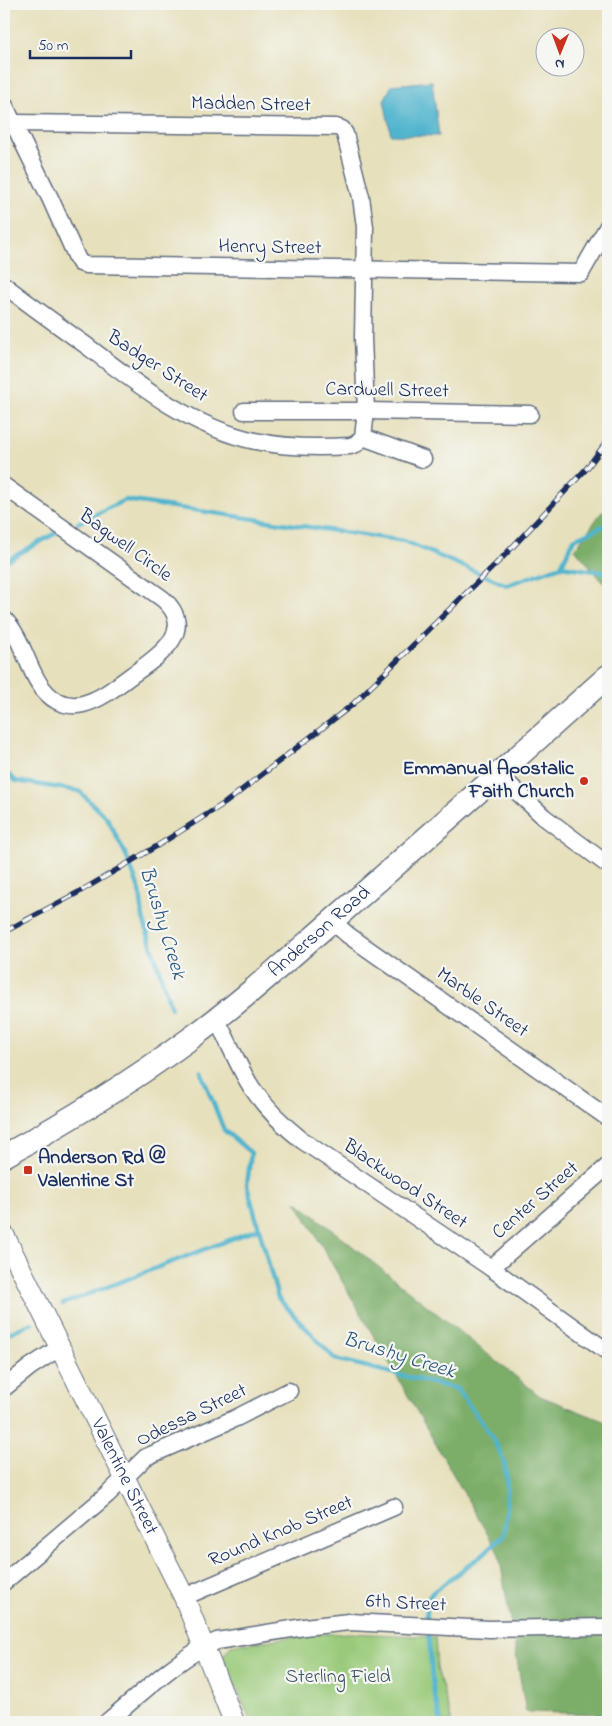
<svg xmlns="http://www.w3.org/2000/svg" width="612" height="1726" font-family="'Indie Flower',sans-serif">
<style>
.green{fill:#9aca79;stroke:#5a7c6c}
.forest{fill:#7bae69;stroke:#4b6e64}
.water{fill:#4fb4cd;stroke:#357296}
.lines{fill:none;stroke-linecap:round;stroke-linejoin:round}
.stream{stroke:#4fb4cd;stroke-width:4.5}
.minor-casing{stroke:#626d7f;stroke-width:19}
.tertiary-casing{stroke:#626d7f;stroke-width:22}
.secondary-casing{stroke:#626d7f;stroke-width:25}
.minor{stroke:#fff;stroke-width:16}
.tertiary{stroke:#fff;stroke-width:20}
.secondary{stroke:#fff;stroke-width:22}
.rail-casing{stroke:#1b2f5e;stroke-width:5.5}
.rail{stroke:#f6f6f2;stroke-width:4;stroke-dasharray:11;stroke-linecap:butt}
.poi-dot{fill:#c8321e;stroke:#f6f6f2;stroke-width:2}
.labels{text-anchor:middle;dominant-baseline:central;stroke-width:4.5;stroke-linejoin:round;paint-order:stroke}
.street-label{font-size:20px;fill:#1b2f5e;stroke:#f6f6f2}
.poi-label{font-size:20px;font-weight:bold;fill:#1b2f5e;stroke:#f6f6f2;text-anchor:end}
.park-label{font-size:20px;fill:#3b5665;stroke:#f6f6f2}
.water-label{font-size:21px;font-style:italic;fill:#2b577f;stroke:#f6f6f2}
</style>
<rect width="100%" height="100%" fill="#f6f6f2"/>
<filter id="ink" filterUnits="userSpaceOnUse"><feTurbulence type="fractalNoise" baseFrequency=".02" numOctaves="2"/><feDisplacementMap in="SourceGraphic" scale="10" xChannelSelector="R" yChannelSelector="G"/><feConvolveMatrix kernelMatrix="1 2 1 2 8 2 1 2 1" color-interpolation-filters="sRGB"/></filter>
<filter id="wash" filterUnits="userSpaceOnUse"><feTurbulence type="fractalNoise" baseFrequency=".0096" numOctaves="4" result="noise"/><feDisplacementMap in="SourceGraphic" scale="20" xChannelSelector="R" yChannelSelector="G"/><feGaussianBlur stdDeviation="1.12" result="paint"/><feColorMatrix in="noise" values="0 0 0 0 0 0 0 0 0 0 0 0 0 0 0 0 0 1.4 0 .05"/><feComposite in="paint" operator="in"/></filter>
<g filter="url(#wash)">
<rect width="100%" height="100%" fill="#e6e0bc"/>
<path class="green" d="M351,1633L435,1637L437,1668L452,1722H251L223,1656L231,1646L306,1635Z"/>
<g class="forest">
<path d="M608,508V588L575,549L601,513Z"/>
<path d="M296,1201L540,1396L608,1423V1714L526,1712L499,1554Z"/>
</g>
<path class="water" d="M432,81L439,136L391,135L384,100L392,85Z"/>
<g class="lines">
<g class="stream">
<path d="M78,523L125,500L404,541L507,585L561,566L608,573"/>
<path d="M4,562L56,533"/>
<path d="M561,566L574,539L608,524"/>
<path d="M4,771L16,781L79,791L107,818L125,853L140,891L143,918L171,1008"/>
<path d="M201,1072L224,1130L251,1153L247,1185L278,1298L335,1359L457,1389C474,1413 502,1443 506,1472C509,1492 505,1515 504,1535L481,1556L433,1592L427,1600V1622"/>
<path d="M63,1304L260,1228"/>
<path d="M4,1335L32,1323"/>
<path d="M428,1630L433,1688L441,1722"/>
</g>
</g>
</g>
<g filter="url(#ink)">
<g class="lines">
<g class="minor-casing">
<g id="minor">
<path d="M4,104L50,198L77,258L80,263L86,265L581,273L608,226"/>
<path d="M4,285C31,306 59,326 87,346C138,385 191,427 255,441C287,448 318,448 350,446L356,444L363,437L366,411L363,338L365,227L361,197L345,134L342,129L336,127L14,123"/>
<path d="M244,411H366L530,414"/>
<path d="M363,437L423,459"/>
<path d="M4,486L163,599C199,631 156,658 132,675C117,686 102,699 83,704C75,706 65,705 57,701C29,686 27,642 4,619"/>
<path d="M499,775L544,817L608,865"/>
<path d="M332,921L348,935L608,1118"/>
<path d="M216,1019C229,1041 238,1067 252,1088C266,1109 284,1126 303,1141L491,1268L608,1352"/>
<path d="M491,1268L608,1166"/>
<path d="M4,1388L30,1367L59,1348"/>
<path d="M4,1582L107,1495L146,1457L236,1418L289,1391"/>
<path d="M184,1597L394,1507"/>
<path d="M107,1722C139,1696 179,1656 217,1641L304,1627L349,1622L490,1629L608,1627"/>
</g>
</g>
<g class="tertiary-casing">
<g id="tertiary">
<path id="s1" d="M4,1235L184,1597L234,1722"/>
</g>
</g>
<g class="secondary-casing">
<g id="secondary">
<path id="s2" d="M4,1156C68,1121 132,1081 191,1038C241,1002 286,961 332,921C425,840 516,758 608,676"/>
</g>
</g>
<use href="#minor" class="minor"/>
<use href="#tertiary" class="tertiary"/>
<use href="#secondary" class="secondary"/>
<g class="rail-casing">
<path id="rail" d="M4,932L79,892L157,846L225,803L352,705L502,558L587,468L608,440"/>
</g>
<use href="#rail" class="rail"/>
</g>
</g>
<g class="poi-dot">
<circle cx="584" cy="781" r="5"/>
<rect x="23" y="1165" width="10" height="10" rx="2.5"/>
</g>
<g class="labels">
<g class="street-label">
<text transform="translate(251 105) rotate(1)">Madden Street</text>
<text transform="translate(270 248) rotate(1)">Henry Street</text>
<text transform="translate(157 367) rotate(33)">Badger Street</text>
<text transform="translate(387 391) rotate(1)">Cardwell Street</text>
<text transform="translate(125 546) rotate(36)">Bagwell Circle</text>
<text stroke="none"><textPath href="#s2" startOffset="388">Anderson Road</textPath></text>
<text transform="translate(482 1003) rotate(35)">Marble Street</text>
<text transform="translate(405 1185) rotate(34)">Blackwood Street</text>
<text transform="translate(536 1201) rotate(-41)">Center Street</text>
<text transform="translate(192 1416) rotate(-26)">Odessa Street</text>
<text stroke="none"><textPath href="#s1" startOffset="270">Valentine Street</textPath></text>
<text transform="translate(281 1532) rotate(-23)">Round Knob Street</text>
<text transform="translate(406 1604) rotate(3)">6th Street</text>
</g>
<g class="poi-label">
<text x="574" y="769">Emmanual Apostalic<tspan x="574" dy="23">Faith Church</tspan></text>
<text x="38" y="1158" text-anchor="start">Anderson Rd @<tspan x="38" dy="23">Valentine St</tspan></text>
</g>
<g class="park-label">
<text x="338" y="1677">Sterling Field</text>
</g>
<g class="water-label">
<text transform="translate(162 923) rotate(73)">Brushy Creek</text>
<text transform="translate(399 1356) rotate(17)">Brushy Creek</text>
</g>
</g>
<rect width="612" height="1726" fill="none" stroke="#f6f6f2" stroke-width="20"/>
<g transform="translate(560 52) rotate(181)"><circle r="24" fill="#f6f6f2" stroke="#9ea6b7"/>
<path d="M0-4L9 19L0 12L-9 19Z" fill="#c8321e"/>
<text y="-8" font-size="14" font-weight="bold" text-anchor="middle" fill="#1b2f5e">N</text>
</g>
<path d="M30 50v8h101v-8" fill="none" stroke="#1b2f5e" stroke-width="2.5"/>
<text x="38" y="50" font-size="15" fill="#1b2f5e" stroke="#f6f6f2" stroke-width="4" paint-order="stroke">50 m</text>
</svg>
